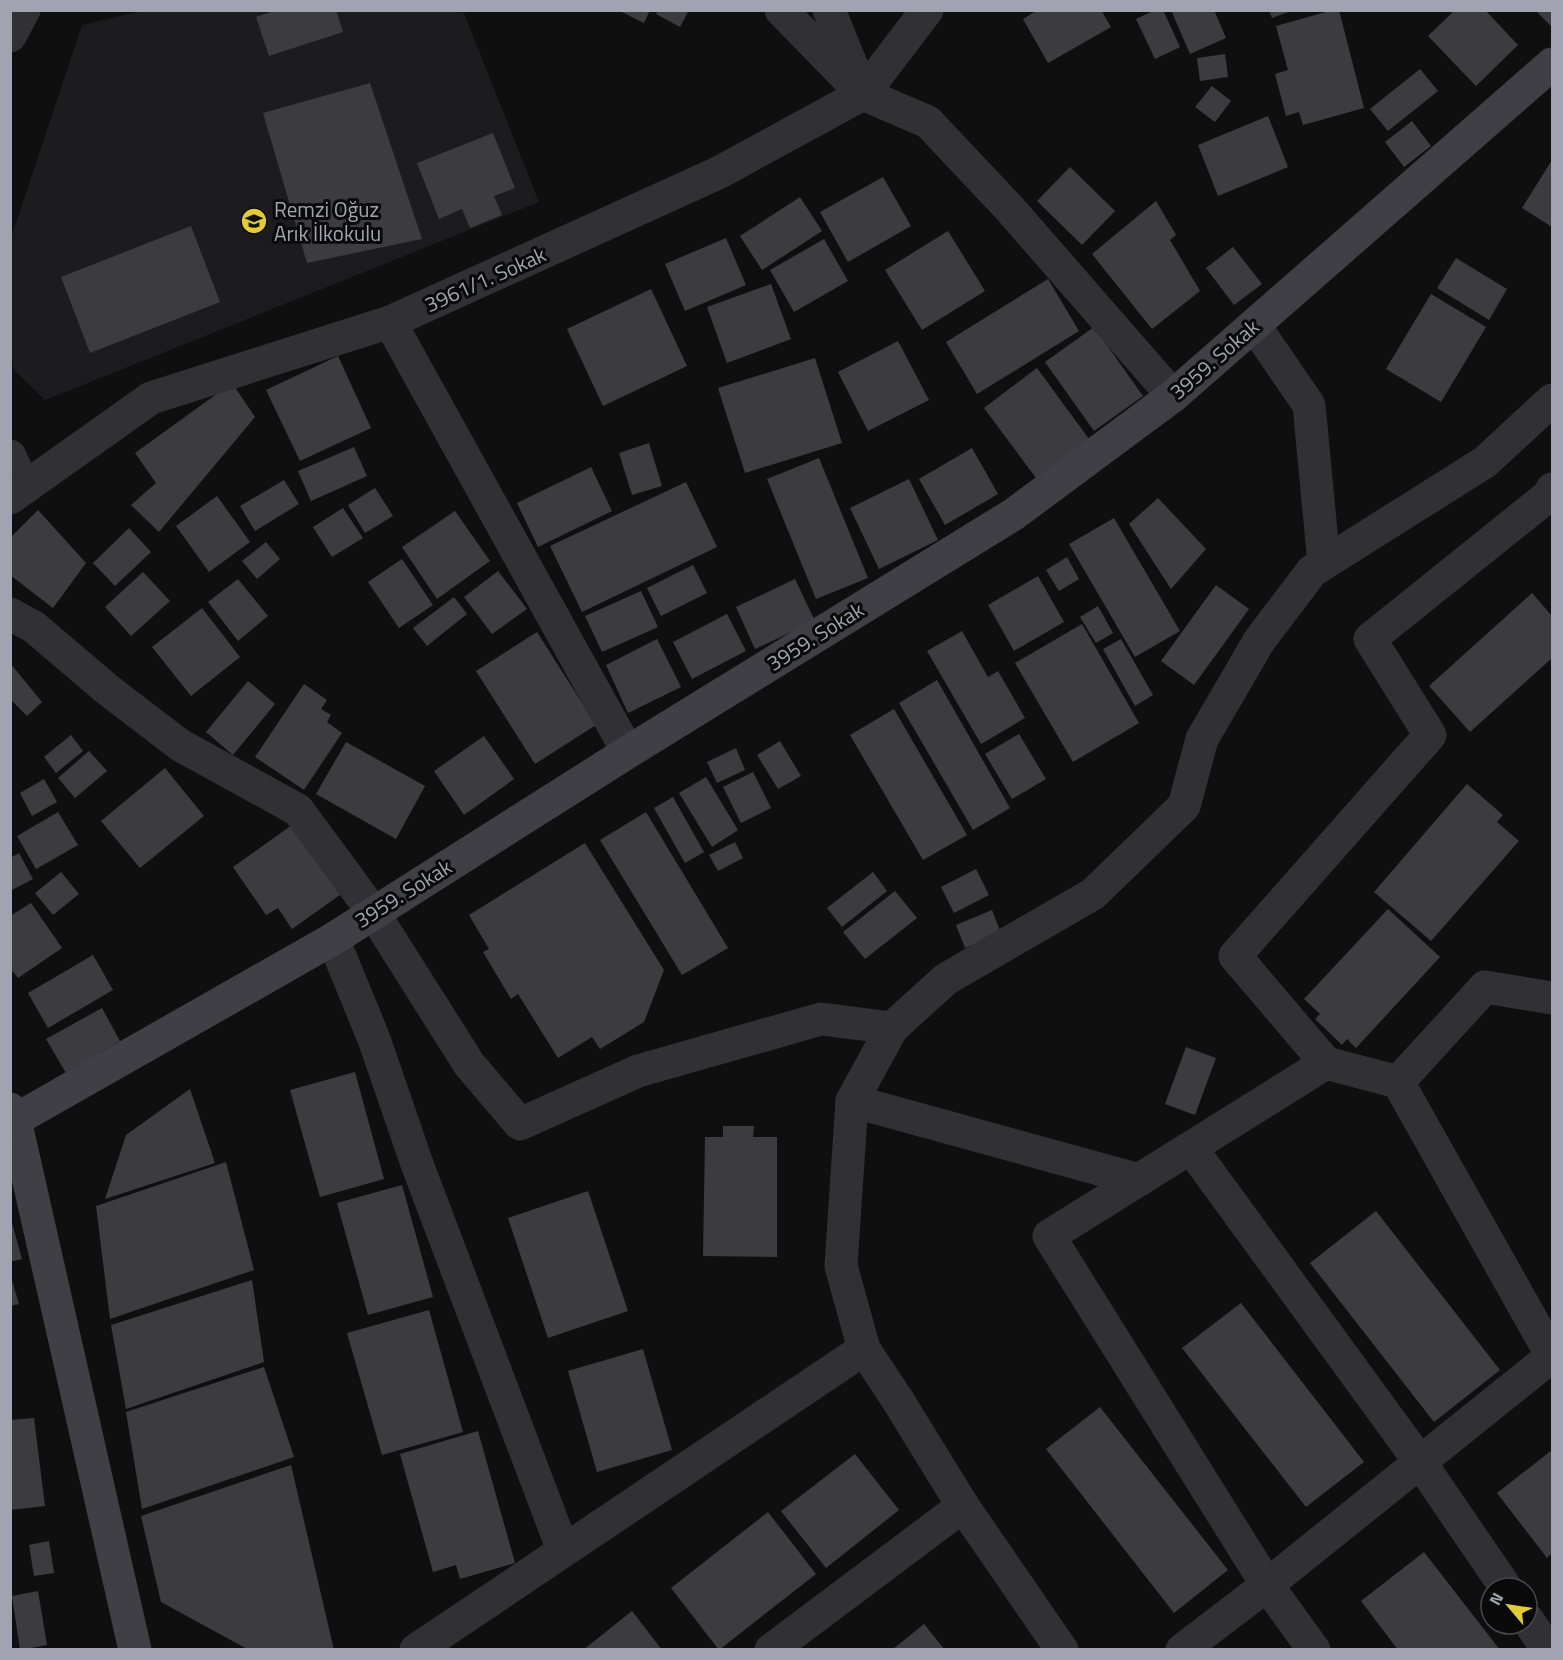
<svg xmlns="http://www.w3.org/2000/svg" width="1563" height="1660" font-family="'Titillium Web',sans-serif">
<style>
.built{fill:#1c1b1d}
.building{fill:#3c3c40}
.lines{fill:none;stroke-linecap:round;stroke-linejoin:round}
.street{stroke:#313135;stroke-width:33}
.secondary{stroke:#3f3f45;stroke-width:33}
.labels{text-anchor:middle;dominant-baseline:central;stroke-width:6;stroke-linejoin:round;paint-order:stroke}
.poi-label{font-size:21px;fill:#a1a3b0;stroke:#0b0a0b;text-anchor:start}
.street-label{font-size:21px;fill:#a1a3b0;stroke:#0b0a0b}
</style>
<rect width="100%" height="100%" fill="#100f10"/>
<path class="built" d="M449,10L464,13L539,202L45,400L14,370L10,345V241L82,25L142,11Z"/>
<g class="building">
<path d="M277,10H336L343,32L269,56L256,17Z"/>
<path d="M618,10H650L644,23Z"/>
<path d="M658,10H689L680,27L656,14Z"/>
<path d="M1038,10H1101L1111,27L1048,63L1023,19Z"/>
<path d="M1155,10H1163L1180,47L1155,59L1136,19Z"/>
<path d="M1171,10H1214L1226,38L1190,54Z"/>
<path d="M1269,10H1291V11L1272,18Z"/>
<path d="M1333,10H1339L1364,108L1303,125L1299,112L1286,116L1275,74L1288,70L1276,26Z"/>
<path d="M1455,10H1485L1518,45L1476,86L1428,36Z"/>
<path d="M1535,10H1552V27Z"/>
<path d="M1225,54L1228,77L1200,81L1197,58Z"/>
<path d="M1420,69L1438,91L1388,131L1370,109Z"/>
<path d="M370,83L422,239L307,263L263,113Z"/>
<path d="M1212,86L1231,101L1215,122L1195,107Z"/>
<path d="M1268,116L1288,167L1218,196L1198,145Z"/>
<path d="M1412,121L1431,146L1404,167L1385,142Z"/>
<path d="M493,133L515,188L494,196L502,215L470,228L462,209L439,219L417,163Z"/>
<path d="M1552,160V227L1522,208Z"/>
<path d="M1070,167L1115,211L1082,245L1037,201Z"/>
<path d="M883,177L911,226L848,262L820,212Z"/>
<path d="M800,197L822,231L762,270L740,236Z"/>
<path d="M1156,201L1176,235L1170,240L1200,291L1152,329L1092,254Z"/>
<path d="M191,226L220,302L90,353L61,277Z"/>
<path d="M948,231L985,291L922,330L885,270Z"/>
<path d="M726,238L746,285L685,311L665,264Z"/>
<path d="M824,239L848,281L794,312L770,270Z"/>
<path d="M1233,247L1262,284L1234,305L1206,268Z"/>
<path d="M1456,258L1507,289L1489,320L1437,288Z"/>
<path d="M1048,279L1079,331L977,394L946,342Z"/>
<path d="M771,284L791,339L727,363L707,307Z"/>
<path d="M651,289L687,366L603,406L567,329Z"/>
<path d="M1431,294L1486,327L1441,402L1386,369Z"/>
<path d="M1094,327L1143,396L1094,431L1045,362Z"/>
<path d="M898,341L929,400L868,431L838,372Z"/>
<path d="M338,356L371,428L300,461L266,390Z"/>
<path d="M815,358L842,443L745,473L718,388Z"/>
<path d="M1037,368L1089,439L1036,478L984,408Z"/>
<path d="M232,383L255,417L159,532L131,505L156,483L135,453Z"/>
<path d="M649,443L662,486L632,495L619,453Z"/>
<path d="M354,447L367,476L311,501L298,471Z"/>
<path d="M972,448L998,494L945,525L919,479Z"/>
<path d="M819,458L868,578L816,599L767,479Z"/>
<path d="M591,467L612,511L538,547L517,503Z"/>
<path d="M909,479L938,540L879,569L850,508Z"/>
<path d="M284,480L299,504L255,531L240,506Z"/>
<path d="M686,482L717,547L582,612L550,546Z"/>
<path d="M375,488L393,516L365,533L348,505Z"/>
<path d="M217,496L250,542L209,572L176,526Z"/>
<path d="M1158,498L1206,549L1171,589L1129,524Z"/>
<path d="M343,508L363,538L332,557L313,527Z"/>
<path d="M38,510L86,563L53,608L10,575V538Z"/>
<path d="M455,511L490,561L437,599L402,547Z"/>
<path d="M1114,518L1180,631L1135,657L1069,544Z"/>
<path d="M129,528L151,552L115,586L93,563Z"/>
<path d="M266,542L280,559L257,579L242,561Z"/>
<path d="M1067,557L1079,579L1059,591L1046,570Z"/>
<path d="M402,559L433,605L399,628L368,582Z"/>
<path d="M693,565L707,593L661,616L647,588Z"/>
<path d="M498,571L527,609L492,634L464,597Z"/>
<path d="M143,572L170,601L131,636L105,607Z"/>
<path d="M1038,576L1064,622L1014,651L988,605Z"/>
<path d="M238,579L268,616L238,641L208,602Z"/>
<path d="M795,579L815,621L755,649L736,607Z"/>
<path d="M1216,585L1249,609L1194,685L1161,661Z"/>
<path d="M641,591L658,627L602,652L585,616Z"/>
<path d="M1532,593L1552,616V658L1470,732L1429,686Z"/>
<path d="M454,597L467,614L427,646L413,628Z"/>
<path d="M1098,606L1113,633L1096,643L1080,617Z"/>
<path d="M202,608L240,657L191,696L152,647Z"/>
<path d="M727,614L746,651L692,679L673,642Z"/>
<path d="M1082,624L1139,723L1073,762L1015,663Z"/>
<path d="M962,631L988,677L998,671L1025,718L981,744L927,651Z"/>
<path d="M537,632L596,725L535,764L476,671Z"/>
<path d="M657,639L681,687L628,713L606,665Z"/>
<path d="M1121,639L1153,695L1135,706L1103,649Z"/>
<path d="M10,663L42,702L27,716L10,699Z"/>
<path d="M937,680L1010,808L973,830L899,703Z"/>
<path d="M248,681L275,704L233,755L206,732Z"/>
<path d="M304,684L327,700L321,709L331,715L327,722L342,733L304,790L255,757Z"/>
<path d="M894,709L967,835L923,860L850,735Z"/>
<path d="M1019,734L1046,779L1012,799L985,754Z"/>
<path d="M71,735L83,751L56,773L44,757Z"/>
<path d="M484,736L514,779L464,815L434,771Z"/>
<path d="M780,741L801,776L778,789L757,755Z"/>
<path d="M346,742L425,786L396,839L316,794Z"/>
<path d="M736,748L745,770L717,783L707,762Z"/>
<path d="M89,751L107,771L75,798L58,778Z"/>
<path d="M165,768L204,816L140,868L101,821Z"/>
<path d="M753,772L771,808L741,823L723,787Z"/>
<path d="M706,777L738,830L712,847L679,793Z"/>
<path d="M44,779L57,802L32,816L20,793Z"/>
<path d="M1467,784L1503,815L1497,822L1519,841L1431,941L1374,892Z"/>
<path d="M673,797L704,852L685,863L654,808Z"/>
<path d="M58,812L78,845L36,869L17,836Z"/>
<path d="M646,812L728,948L682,975L600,840Z"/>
<path d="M292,825L340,895L292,929L278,908L266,915L233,867Z"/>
<path d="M735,842L743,858L718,871L709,855Z"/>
<path d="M585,843L664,970L644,1022L600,1049L592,1037L558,1058L518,994L511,999L483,952L489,949L469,915Z"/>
<path d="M19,853L33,879L10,891V858Z"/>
<path d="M976,869L989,895L954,913L941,887Z"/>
<path d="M61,872L79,894L53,915L35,893Z"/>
<path d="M873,872L887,891L842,927L827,908Z"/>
<path d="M895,891L917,918L865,959L843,932Z"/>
<path d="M31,903L62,948L18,978L10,968V916Z"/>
<path d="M1388,909L1440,957L1356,1048L1347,1039L1342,1045L1315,1019L1320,1014L1304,999Z"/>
<path d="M992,910L1001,933L965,948L956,925Z"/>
<path d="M93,955L113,990L48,1028L28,993Z"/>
<path d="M102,1008L120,1041L66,1073L46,1039Z"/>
<path d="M1186,1047L1216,1058L1195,1115L1165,1104Z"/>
<path d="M355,1072L384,1179L320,1197L290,1090Z"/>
<path d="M190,1089L215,1163L105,1199L126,1135Z"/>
<path d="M723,1126H754L753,1137H777V1257L703,1256L705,1137H723Z"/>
<path d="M226,1162L254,1270L110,1319L96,1206Z"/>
<path d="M402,1185L433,1297L368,1315L337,1203Z"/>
<path d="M588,1191L628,1311L548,1338L508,1218Z"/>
<path d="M1376,1211L1500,1370L1434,1422L1310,1263Z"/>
<path d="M10,1216L22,1259L10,1262Z"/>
<path d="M10,1274L19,1304L10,1306Z"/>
<path d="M252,1280L264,1362L126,1409L111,1325Z"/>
<path d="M1241,1303L1364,1462L1306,1507L1182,1348Z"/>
<path d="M429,1310L463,1432L382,1455L347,1333Z"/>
<path d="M643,1349L672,1450L597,1472L568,1371Z"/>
<path d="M264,1367L294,1457L142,1509L126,1412Z"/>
<path d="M1100,1407L1228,1570L1174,1613L1046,1449Z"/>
<path d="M34,1418L45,1506L10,1510V1420Z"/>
<path d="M478,1431L515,1563L460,1579L456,1565L433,1572L400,1454Z"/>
<path d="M1552,1450V1553L1547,1558L1497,1493Z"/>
<path d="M855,1454L899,1510L826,1568L781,1511Z"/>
<path d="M291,1465L334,1650H249L161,1602L141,1516Z"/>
<path d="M768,1512L816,1574L719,1650L671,1588Z"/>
<path d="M49,1541L54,1573L34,1576L29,1545Z"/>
<path d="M1424,1552L1500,1650H1398L1361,1601Z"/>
<path d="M38,1591L47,1645L20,1650L12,1596Z"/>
<path d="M632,1611L662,1650H583Z"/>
<path d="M924,1624L945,1650H892Z"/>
</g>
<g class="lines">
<g class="street">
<path d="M781,10L863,94L829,10"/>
<path d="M10,36L24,10"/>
<path d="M863,94L928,122L1010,209L1173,396"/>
<path d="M390,322L628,752"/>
<path d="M1254,325L1309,405L1324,563"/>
<path d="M10,456L24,488"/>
<path d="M10,498L151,398L390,322L718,173L863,94L927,10"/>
<path d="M10,614L34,627L108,690L180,745L298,810L373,912L469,1064L520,1124L638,1071L821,1019L892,1028"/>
<path d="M333,939L374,1039L417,1164L563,1550"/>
<path d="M1552,998L1485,987L1398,1082L1552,1356"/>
<path d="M1326,1063L1398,1082"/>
<path d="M852,1101L1139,1180"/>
<path d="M1191,1148L1420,1462L1506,1588"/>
<path d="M1527,1619L1548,1650"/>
<path d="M416,1650L864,1349"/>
<path d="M771,1650L963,1506"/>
<path d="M1062,1650L963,1506L897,1399L864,1349L841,1266L852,1101L892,1028L946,979L1093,894L1184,806L1202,739L1259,641L1312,571L1485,462L1552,400"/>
<path d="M1182,1650L1267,1585L1552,1356"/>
<path d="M1314,1650L1267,1585L1049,1236L1326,1063L1235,956L1430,735L1370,639L1548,496L1552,489"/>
</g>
<g class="secondary">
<path d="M10,1109L15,1120L135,1650"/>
<path d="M15,1120L333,939L628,752L1014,514L1173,396L1552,64"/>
</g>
</g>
<defs>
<g id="school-disc" transform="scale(1.35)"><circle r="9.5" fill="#e3cb35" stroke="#0b0a0b"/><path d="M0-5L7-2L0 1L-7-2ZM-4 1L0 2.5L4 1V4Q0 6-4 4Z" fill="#111"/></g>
</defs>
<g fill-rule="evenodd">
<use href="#school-disc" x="254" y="221"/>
</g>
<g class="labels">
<g class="poi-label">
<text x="274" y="209">Remzi Oğuz<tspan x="274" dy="24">Arık İlkokulu</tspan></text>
</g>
<g class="street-label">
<text transform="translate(485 279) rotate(-24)">3961/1. Sokak</text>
<text transform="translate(1214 359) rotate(-41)">3959. Sokak</text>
<text transform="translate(815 636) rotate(-32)">3959. Sokak</text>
<text transform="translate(403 893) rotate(-32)">3959. Sokak</text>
</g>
</g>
<rect width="1563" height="1660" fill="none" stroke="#a1a3b0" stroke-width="24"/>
<g transform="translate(1509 1606) rotate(299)"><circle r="28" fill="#0b0a0b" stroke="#47474d" stroke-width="1.5"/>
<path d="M0-4.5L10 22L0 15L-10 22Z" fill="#e3cb35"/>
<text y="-9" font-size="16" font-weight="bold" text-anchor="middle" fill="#a1a3b0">N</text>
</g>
</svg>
